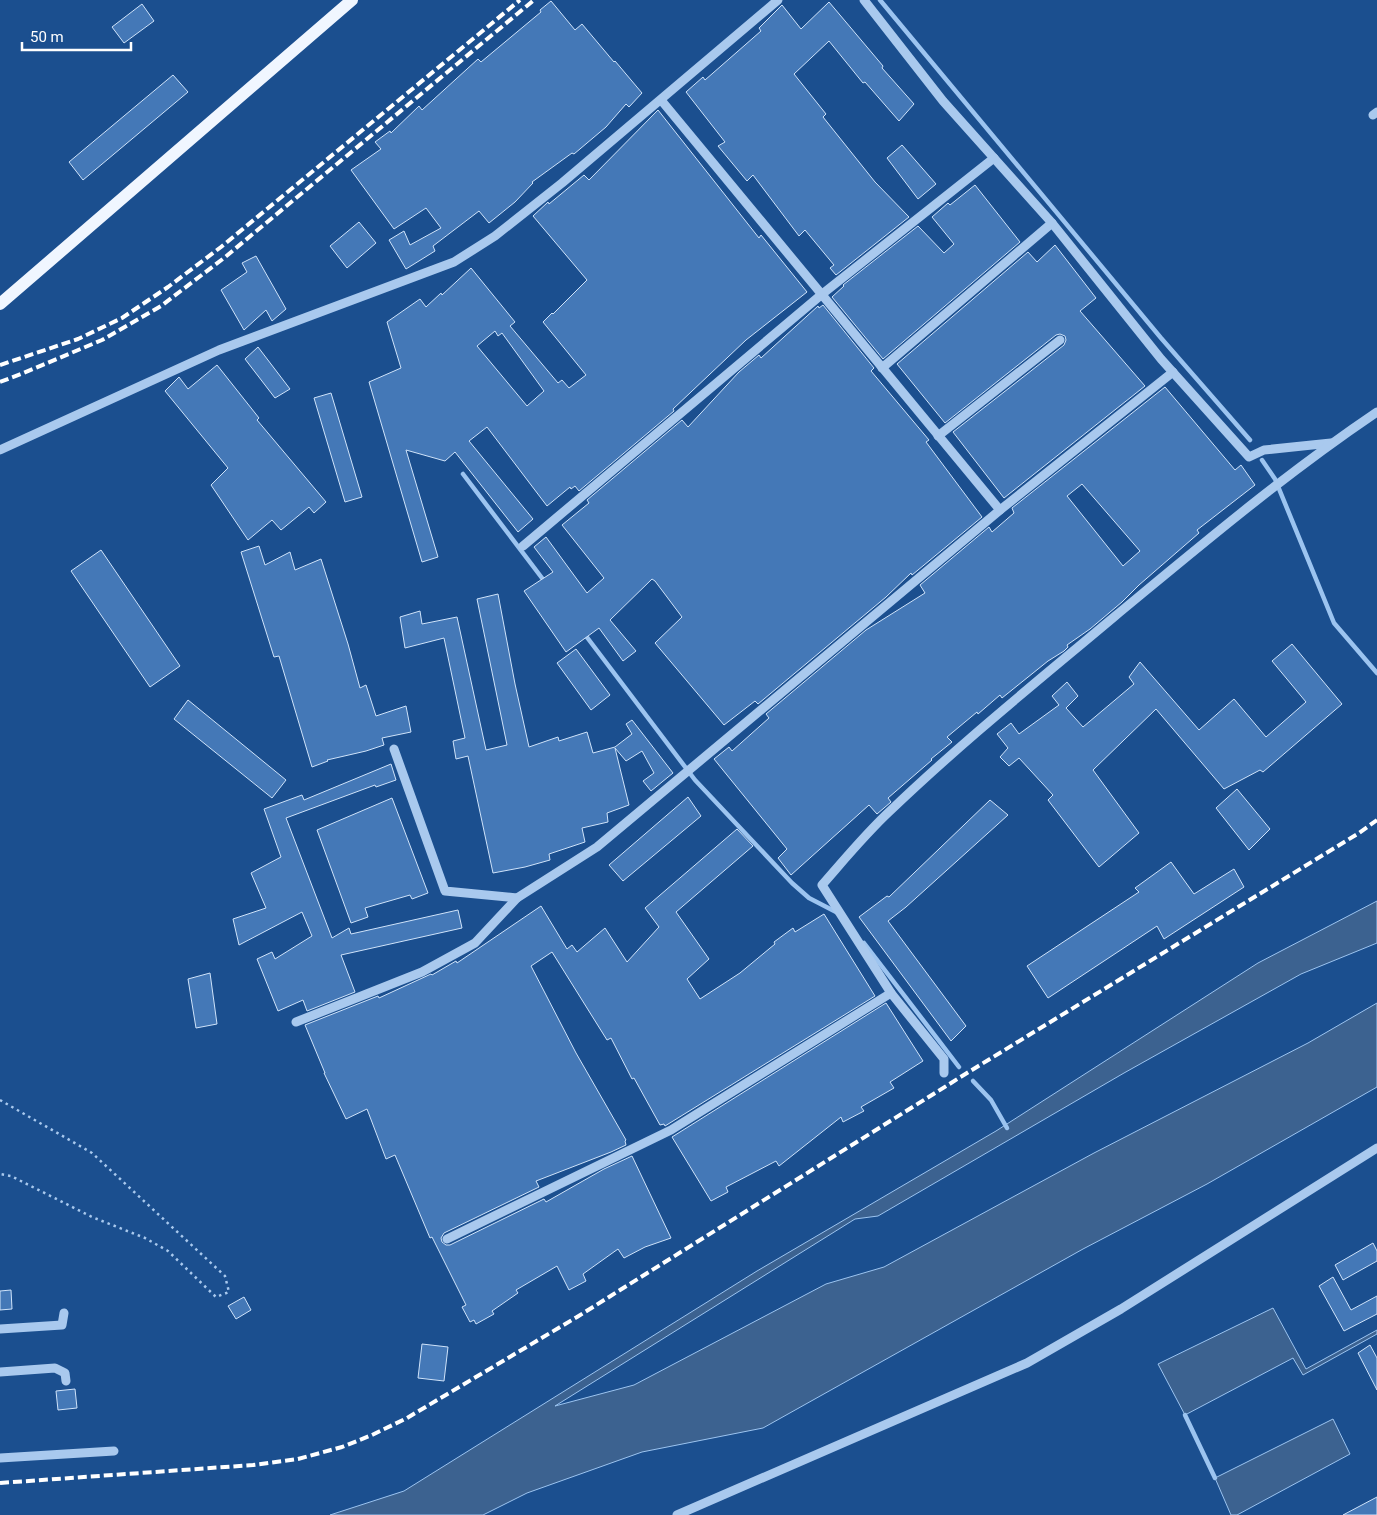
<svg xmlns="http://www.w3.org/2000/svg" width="1377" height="1515" font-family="Roboto,sans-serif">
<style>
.water{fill:#3c6290;stroke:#9cc4f0}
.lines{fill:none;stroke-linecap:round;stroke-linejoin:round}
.stream{stroke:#9cc4f0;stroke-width:4.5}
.building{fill:#4478b7;stroke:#cfe3fa;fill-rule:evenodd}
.path{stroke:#a9c9ee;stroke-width:2.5;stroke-dasharray:2.5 4;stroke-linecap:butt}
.minor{stroke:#a9c9ee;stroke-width:9}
.major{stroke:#f0f6ff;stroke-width:12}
.rail{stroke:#fff;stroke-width:4;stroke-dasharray:9 4;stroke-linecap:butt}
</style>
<rect width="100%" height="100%" fill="#1b4f8f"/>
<g class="water">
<path d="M1377,901V943L1301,974L1124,1073L878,1216L855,1219L555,1406L634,1385L826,1284L884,1267L1094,1153L1308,1043L1377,1003V1087L1207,1184L1083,1249L763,1428L642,1452L527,1493L483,1515H330L404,1491L757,1271L996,1131L1258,963Z"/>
<path d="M1273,1308L1306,1369L1377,1330V1334L1303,1375L1293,1358L1185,1415L1158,1364Z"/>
<path d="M1333,1419L1350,1454L1237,1515H1231L1215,1478Z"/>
</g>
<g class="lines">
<g class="stream">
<path d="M880,0L1161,338L1250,440"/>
<path d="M1262,460L1275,479L1334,623L1377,673"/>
<path d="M463,474L545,582"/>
<path d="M583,632L695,780L792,883L809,898L838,913"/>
<path d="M864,943L959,1067"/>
<path d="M973,1081L991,1100L1007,1128"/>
<path d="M1185,1415L1215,1478"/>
</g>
</g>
<g class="building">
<path d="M551,1L575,30L582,24L614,62L615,61L642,93L629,107L626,104L606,127L574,154L572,153L532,182L533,183L515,202L489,223L479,211L433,246L435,251L406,269L389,240L404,231L410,245L441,228L426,208L394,229L351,170L381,149L375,142L390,131L391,133L419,106L422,110L478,59L481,62L541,12L540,10Z"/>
<path d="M829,2L883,66L882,68L914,104L899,121L865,82L863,83L829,41L794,74L826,114L823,117L875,182L909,217L836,275L830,268L834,265L805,230L799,236L753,175L747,181L718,146L725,142L686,92L703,77L705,80L761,31L759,28L782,5L801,29Z"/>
<path d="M142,4L154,21L124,43L112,27Z"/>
<path d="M173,75L188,92L83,180L69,162Z"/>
<path d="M658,110L759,238L761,235L807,292L746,340L673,409L674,411L579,491L575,486L571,489L570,487L547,506L487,427L469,441L533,519L518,532L455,452L445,461L406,450L438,557L422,562L369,382L401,368L387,322L420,299L426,307L441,293L442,295L471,268L515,322L510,326L558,383L562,380L569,388L586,375L543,322L552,313L553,314L587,280L533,216L548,202L549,204L584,175L589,180ZM495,331L498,336L502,333L544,391L527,406L477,346Z"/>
<path d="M902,145L936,184L918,199L887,158Z"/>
<path d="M975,185L1020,242L883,359L832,297L844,286L843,285L918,226L944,253L954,244L932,217L948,203L950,205Z"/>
<path d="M359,222L376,243L347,268L330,246Z"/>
<path d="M1055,245L1096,298L1080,311L1145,386L1004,498L953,432L1064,345L1066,340L1065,336L1060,334L1056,335L945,423L897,364L1028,252L1037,262Z"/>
<path d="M256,256L286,309L272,321L266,310L244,330L221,290L247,272L242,263Z"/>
<path d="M823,305L874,368L871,371L929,440L926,442L982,517L912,575L911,573L886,597L758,704L755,701L724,725L655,643L682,617L655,581L652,579L610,620L636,651L623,661L599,628L566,652L524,591L553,572L534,547L546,537L587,593L604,578L562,525L589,503L587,500L682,420L688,427L739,372L759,355L761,358L818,306L819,308Z"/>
<path d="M258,347L290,389L275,398L245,359Z"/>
<path d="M217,365L259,418L257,420L326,502L314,513L309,507L281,530L272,520L248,540L211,485L228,468L165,391L179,377L188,389Z"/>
<path d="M1165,387L1235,470L1241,465L1255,485L1197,530L1199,533L1139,585L1122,602L1090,629L1067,645L1068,647L1064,651L1048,661L1002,698L1000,695L978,714L977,712L947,737L952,742L931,759L932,760L888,798L891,802L877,814L869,805L791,875L778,858L787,849L714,759L729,747L732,751L769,718L766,714L866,630L925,593L920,585L989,527L992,532L1014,513L1012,508ZM1082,484L1140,551L1123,566L1067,496Z"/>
<path d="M331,393L362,497L345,502L314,398Z"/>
<path d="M259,546L265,565L290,552L295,570L321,559L348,644L360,688L366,685L376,716L406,706L411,732L382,738L384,745L366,751L327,760L328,761L312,767L279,656L274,657L241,552Z"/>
<path d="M101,550L180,666L150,687L71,571Z"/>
<path d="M498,594L515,684L529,747L558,737L559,741L587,732L593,753L615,747L632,734L626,724L632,720L673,773L651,791L643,781L654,773L642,751L626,761L615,748L629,805L607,813L608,822L582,828L585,842L549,854L550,860L525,867L493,873L468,756L456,759L453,741L465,738L444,638L405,648L400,617L420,611L422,624L457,617L486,750L507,745L477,599Z"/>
<path d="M1292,644L1342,704L1263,772L1260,770L1224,789L1156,709L1093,770L1139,833L1099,867L1048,800L1053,795L1019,758L1009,766L1000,757L1008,748L997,734L1011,723L1019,734L1059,705L1052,696L1067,682L1078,696L1066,708L1083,727L1134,684L1129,677L1140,662L1199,730L1234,699L1266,737L1306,702L1272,661Z"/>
<path d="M576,649L610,695L591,710L557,663Z"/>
<path d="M188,700L286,780L272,798L174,719Z"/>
<path d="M391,764L396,780L376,787L375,785L286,818L332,938L349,928L351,934L458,910L462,928L341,955L355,992L307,1011L303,1000L278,1011L257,959L272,952L275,959L312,936L302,912L239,945L233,919L266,908L251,873L281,857L264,809L302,795L304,800Z"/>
<path d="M1237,789L1270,829L1249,850L1216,808Z"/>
<path d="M688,797L701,816L623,881L609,865Z"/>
<path d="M392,798L428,893L412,899L410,895L365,908L368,917L351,923L317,830Z"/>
<path d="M990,800L1008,815L906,907L888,921L966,1026L951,1041L859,917L887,896L889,897Z"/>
<path d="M737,829L753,846L676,912L709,959L687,979L700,999L740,973L775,944L774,942L793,928L795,932L824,914L875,996L665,1126L664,1124L660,1125L634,1078L632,1079L611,1038L607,1040L552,952L531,966L576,1053L626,1140L625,1141L626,1145L611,1152L536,1181L539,1187L444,1233L441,1238L442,1242L446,1245H450L544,1199L546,1202L604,1169L632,1156L671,1238L645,1247L624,1258L618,1249L583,1274L586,1281L569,1290L557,1266L516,1290L518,1293L492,1311L494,1314L476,1324L474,1320L470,1322L462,1307L466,1305L432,1237L430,1238L395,1155L386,1159L367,1109L346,1119L324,1073H325L305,1025L378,996L379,998L431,974L432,975L456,961L457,963L541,906L567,949L572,945L577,952L605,928L627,962L659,927L645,908Z"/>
<path d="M1171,862L1194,894L1234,869L1244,887L1164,939L1157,926L1048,998L1027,966L1139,892L1135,888Z"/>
<path d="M210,973L217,1024L196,1028L188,979Z"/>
<path d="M886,1003L923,1061L890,1082L894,1088L861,1107L864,1111L843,1122L841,1117L779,1166L776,1161L726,1187L728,1192L711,1201L672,1137Z"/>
<path d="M1373,1243L1377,1251V1261L1343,1280L1335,1265Z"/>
<path d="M1333,1277L1351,1310L1377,1296V1314L1344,1331L1319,1286Z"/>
<path d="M11,1290L12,1309L0,1310V1291Z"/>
<path d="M244,1297L251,1310L236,1319L228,1306Z"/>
<path d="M422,1344L448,1347L444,1381L418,1378Z"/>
<path d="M1370,1345L1377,1358V1390L1358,1353Z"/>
<path d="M75,1389L77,1408L58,1410L56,1391Z"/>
<path d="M1377,1497V1515H1343Z"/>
</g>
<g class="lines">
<path class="path" d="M0,1100L92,1153L225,1276L229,1292L216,1297L168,1251L145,1238L92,1217L11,1176L0,1174"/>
<g class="minor">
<path d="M864,0L943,101L1052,223L1161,359L1249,457L1264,450L1331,443"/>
<path d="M661,100L1000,510"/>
<path d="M1373,115L1377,112"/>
<path d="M882,368L1052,223"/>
<path d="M938,436L1060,340"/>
<path d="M0,450L219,350L454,262L495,236L562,183L778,0"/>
<path d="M523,546L821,295L994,158"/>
<path d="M394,749L445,891L517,898"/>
<path d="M296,1022L422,972L475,943L517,898L597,847L1000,510L1173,372"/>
<path d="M944,1073V1059L891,993L822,885C844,860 866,833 891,810C962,742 1039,680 1114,617C1200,546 1285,474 1377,412"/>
<path d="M447,1239L671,1130L891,993"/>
<path d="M0,1329L62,1325L64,1313"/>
<path d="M0,1372L55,1368L65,1373L66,1381"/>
<path d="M0,1458L114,1451"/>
<path d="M677,1515L1027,1363L1121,1309L1377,1148"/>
</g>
<path class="major" d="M0,304L352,0"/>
<g class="rail">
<path d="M0,365L78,339L122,318L168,287L221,247L520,0"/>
<path d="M0,382L21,374L102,340L161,306L224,258L534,0"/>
<path d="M0,1483L253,1465L298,1459L342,1447L372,1435L407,1418L577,1317L967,1073L1359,833L1377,820"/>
</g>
</g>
<path d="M22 42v8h109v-8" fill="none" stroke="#ffffff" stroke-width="2.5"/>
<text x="30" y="42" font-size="15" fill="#ffffff" stroke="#1b4f8f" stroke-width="4" paint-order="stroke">50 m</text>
</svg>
